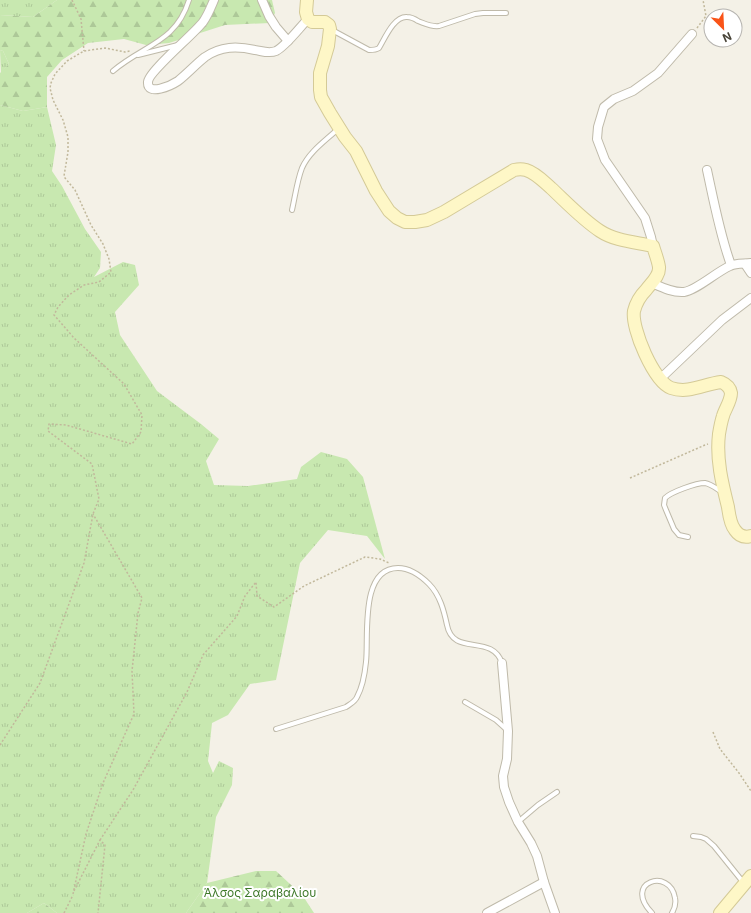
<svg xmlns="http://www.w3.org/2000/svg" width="751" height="913" font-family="Inter,sans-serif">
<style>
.grass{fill:url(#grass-tufts)}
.forest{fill:url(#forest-firs)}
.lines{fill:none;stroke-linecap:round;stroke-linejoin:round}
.lane-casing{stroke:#bfbaaa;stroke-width:6}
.street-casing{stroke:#bfbaaa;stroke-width:10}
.secondary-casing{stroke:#d4ca97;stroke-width:14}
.path{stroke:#c1b89b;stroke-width:1.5;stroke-dasharray:2 2;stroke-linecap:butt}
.lane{stroke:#fff;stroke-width:4}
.street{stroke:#fff;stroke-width:8}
.secondary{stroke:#fef7c7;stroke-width:12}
.labels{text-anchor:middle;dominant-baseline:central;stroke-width:4;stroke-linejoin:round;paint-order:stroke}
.park-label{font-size:12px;fill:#3e7929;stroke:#fff}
</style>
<defs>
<pattern id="grass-tufts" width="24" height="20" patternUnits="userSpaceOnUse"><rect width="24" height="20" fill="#c8e8b0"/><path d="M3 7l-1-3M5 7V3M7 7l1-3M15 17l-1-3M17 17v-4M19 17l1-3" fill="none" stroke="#adc898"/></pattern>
<pattern id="forest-firs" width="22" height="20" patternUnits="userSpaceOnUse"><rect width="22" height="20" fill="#c8e8b0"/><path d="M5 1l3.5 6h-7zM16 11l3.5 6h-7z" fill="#adc898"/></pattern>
</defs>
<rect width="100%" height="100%" fill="#f4f1e7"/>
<g class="grass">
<path d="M0,0H57L33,17L0,15Z"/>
<path d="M0,50L3,51L9,64L1,73Z"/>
<path d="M0,105L23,111L47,107L56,145L52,171L62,186L85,229L101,252L100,268L94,277L123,262L135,265L139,285L115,312L120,335L157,391L201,424L219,439L206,461L214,485L248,486L297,479L301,467L321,452L347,459L363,477L385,559L367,536L328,530L300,563L276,680L250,684L228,715L212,723L208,761L213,773L219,761L233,768L232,785L216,817L207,883L186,913H57L44,903L27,913H0Z"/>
</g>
<g class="forest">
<path d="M57,0H272L275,13L270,23L225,25L169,43L146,45L124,39L88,43L62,60L47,77V107L23,111L0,105V73L9,64L3,51L0,50V15L33,17Z"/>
<path d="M256,871H276L303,896L314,913H186L207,883Z"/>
<path d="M44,903L57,913H27Z"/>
</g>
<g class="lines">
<g class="lane-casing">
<g id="lane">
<path d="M332,30L369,50C373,50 376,50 379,48C385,38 394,16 407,17C411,17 415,19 418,21C426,24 431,27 439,26L475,14L483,13H506"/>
<path d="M138,55L178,45"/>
<path d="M113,71C143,45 176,43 189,0"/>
<path d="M292,210C295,197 297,181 302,168C309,152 325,141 338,129"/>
<path d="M688,537L679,535L674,529L666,510L664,505L665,498C671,492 696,483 705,483C711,484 717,489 722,492"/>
<path d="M465,702L496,720L506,729"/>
<path d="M276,729L346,707C350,704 355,702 357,697C362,688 365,672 366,662C369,638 359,568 398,568C410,568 421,576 429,584C440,595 444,611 447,625C453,657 492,633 502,663"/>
<path d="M518,822L538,805L557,792"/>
<path d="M693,836L701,837L706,839L714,846L743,882"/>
<path d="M652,913C622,882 670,867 675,898C676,903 675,908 672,913"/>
</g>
</g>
<g class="street-casing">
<g id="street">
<path d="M214,0C211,7 208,15 203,22C194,34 148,72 148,82C147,97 172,85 178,81C188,73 196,64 205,57C221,46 237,46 255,50C262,51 269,54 276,51C286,46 300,27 308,19"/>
<path d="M262,0L269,16L276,27L288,41"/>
<path d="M707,170C714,202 720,235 731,265"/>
<path d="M653,246L651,237L645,218L605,160L597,139L598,127L604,107L614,99L633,91L658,73L692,34"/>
<path d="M745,264L751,273"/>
<path d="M652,283C661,287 673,293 684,292C697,290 716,272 730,266C736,263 744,264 751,263"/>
<path d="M660,379L722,320L751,298"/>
<path d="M502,663L508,731L507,759L503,776L504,787L509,802L518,822L531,843L537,856L544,882L555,913"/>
<path d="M487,913L544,882"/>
</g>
</g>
<g class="secondary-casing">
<g id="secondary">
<path d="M307,0L306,12L308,19L312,22H325L329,25L330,29L328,46L320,73V90L321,97L330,113L345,137L356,151L376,191L389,211L397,218L405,222H415L427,220L444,212L514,170C519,169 522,169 526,170C536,173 544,182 551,188C566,202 583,220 600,231C615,241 635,242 653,246C655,253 658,260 659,267C660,276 651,283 646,290C640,296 636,303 634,311C631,328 654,382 671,388C689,394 704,384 721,382C726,384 730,387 731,393C731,401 725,409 723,416C721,422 720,428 719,434C716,459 722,483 728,507C729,514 730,524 735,530C739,536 744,538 751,536"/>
<path d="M720,913L751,876"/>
</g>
</g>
<g class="path">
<path d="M72,0L81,19L84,51"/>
<path d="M697,28L706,16L703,0"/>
<path d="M630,478L705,445L708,444"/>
<path d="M713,732L720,749L739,773L751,791"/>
<path d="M0,745L40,683L84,563L93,514L99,499L92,464L48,431L49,424L66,425L132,444L141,432L142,415L124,384L74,338L54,315L58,307L69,295L84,285L99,282L111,272L109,259L103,244L91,225L75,190L65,178L64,176L68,152V137L63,120L53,100L50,88L51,83L55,74L67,61L84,51L105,48L125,52L130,51"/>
<path d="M100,840L133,790L187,692L203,655L237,616L245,596L256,582L257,596L274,607L304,586L365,557L380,559L389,563"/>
<path d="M74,891L100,840L105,845L98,913"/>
<path d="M73,894L86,834L103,783L134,714L132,671L138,613L142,598L93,514"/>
<path d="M64,913L73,895"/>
</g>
<use href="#lane" class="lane"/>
<use href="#street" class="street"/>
<use href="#secondary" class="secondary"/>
</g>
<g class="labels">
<g class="park-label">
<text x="260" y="892">Άλσος Σαραβαλίου</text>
</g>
</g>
<g transform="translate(723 28) rotate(156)"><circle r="19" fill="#ffffff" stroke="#b5b3af"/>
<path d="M0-3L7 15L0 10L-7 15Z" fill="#f95418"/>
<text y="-6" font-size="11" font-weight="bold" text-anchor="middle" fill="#474236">N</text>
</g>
</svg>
